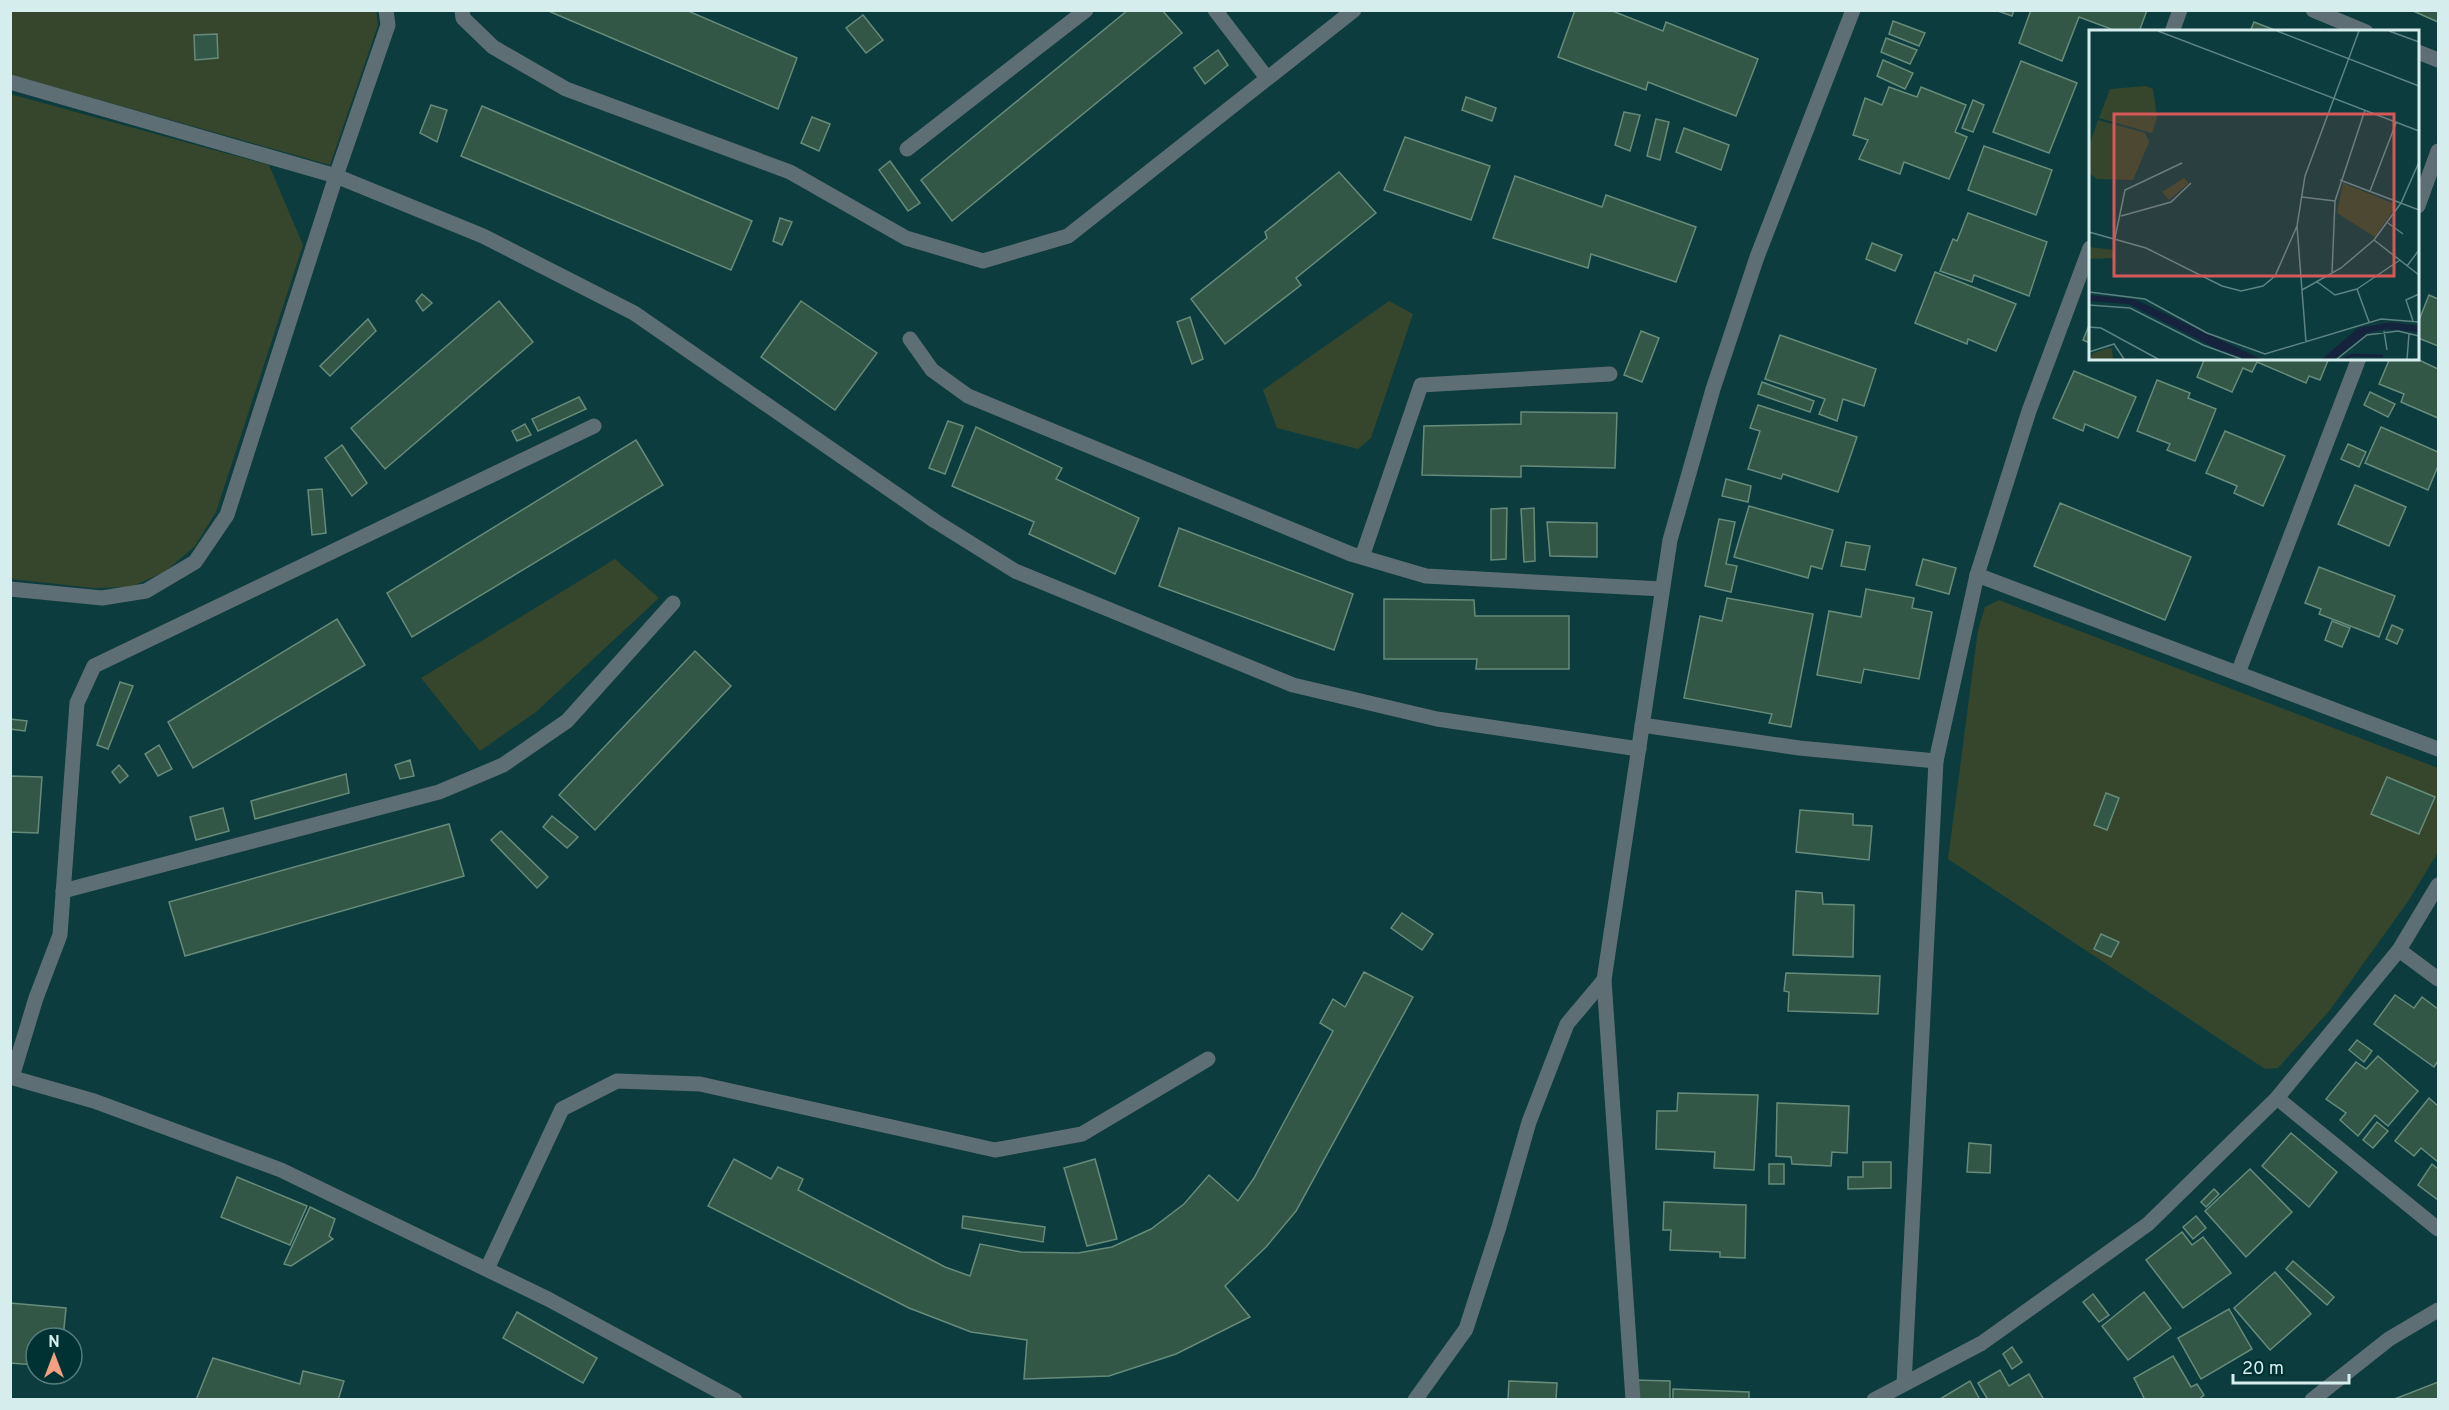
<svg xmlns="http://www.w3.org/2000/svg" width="2449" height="1410" font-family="Overpass,sans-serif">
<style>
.green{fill:#36462c}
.building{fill:#325747;stroke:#668b7a;stroke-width:1.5}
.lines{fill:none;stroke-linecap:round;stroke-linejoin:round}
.lane{stroke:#5e6e75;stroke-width:15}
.street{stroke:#5e6e75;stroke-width:15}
.inset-river{fill:none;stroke:#15243c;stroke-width:3}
.inset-road{fill:none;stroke:#5d8383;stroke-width:1.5}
.view{fill:#d65959;fill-opacity:0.15;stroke:#d65959;stroke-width:3}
.inset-edge{fill:none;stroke:#d6eded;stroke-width:3}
</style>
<rect width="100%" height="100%" fill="#0c3c3d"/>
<g class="green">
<path d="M376,10L378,25L330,165L11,75L10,11Z"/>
<path d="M10,94L269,165L303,245L216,512L195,546L166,571L131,587L93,588L11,579Z"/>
<path d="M1389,301L1413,314L1371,438L1358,449L1277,428L1263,390Z"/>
<path d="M615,559L659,598L536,712L480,751L421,678Z"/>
<path d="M1999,600L2438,768V852L2409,900L2330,1010L2278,1068L2265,1069L1948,859L1978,630L1985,607Z"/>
</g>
<g class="building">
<path d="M546,10H686L797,58L778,109Z"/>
<path d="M1128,10H1162L1182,33L952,221L921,180Z"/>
<path d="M1575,10H1610L1663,31L1666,22L1758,59L1736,116L1648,82L1646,90L1558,57Z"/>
<path d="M1995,10H2014L2012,16Z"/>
<path d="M2031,10H2147L2139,32H2119L2079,17L2062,61L2019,43Z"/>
<path d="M2411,10H2438V22Z"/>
<path d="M863,15L883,40L866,53L846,28Z"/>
<path d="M1893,21L1925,33L1919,46L1889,34Z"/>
<path d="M2254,22L2280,32H2250Z"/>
<path d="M217,34L218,58L195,60L194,35Z"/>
<path d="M1886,38L1917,50L1910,64L1881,52Z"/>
<path d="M1218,50L1228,65L1205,84L1194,68Z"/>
<path d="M1883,60L1913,73L1905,89L1877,76Z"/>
<path d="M2021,61L2077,83L2049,153L1993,132Z"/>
<path d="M1889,87L1917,97L1921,87L1966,105L1955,132L1967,137L1949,179L1904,162L1900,174L1859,159L1868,140L1853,135L1865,98L1882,105Z"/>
<path d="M1466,97L1496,108L1492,121L1462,110Z"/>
<path d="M1973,100L1984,105L1973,132L1962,128Z"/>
<path d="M431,105L447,110L437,142L420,133Z"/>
<path d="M482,106L752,221L731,270L461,156Z"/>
<path d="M1624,112L1640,115L1630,151L1615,145Z"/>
<path d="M812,117L830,124L819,151L801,143Z"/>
<path d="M1656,119L1669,122L1660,160L1647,156Z"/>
<path d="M1684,128L1729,145L1721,170L1676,152Z"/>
<path d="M1405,137L1490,166L1471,220L1384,190Z"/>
<path d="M1984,146L2052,170L2036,215L1968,190Z"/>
<path d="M890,161L920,203L908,211L879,170Z"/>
<path d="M1339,172L1376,213L1296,278L1301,285L1225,344L1191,299L1267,238L1265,232Z"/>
<path d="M1515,176L1602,207L1606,195L1696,227L1676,282L1591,254L1588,268L1493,238Z"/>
<path d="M1968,213L2047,242L2029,296L1974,275L1972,282L1940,271L1953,239L1957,241Z"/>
<path d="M780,218L792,222L782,245L773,241Z"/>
<path d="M1872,243L1902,255L1895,271L1866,259Z"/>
<path d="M1935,272L2016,304L1996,351L1968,339L1967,344L1915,323Z"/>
<path d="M422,294L432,303L423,311L416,301Z"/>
<path d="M2429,295L2438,299V346L2418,338V323Z"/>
<path d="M499,301L533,342L385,469L351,428Z"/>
<path d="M801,301L877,353L835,410L761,357Z"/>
<path d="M1190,317L1203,359L1192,364L1177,322Z"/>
<path d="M368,319L376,331L330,376L320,366Z"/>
<path d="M2090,323V343L2083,340Z"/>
<path d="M1641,331L1659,338L1642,382L1624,375Z"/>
<path d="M1780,335L1876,369L1864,406L1843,399L1837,421L1819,414L1825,399L1765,379Z"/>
<path d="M2205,358H2329L2320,380L2309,376L2306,383L2257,362L2252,372L2243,368L2232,392L2197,377Z"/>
<path d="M2390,358H2415L2438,369V418L2401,402L2404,394L2379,384Z"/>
<path d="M2074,371L2136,397L2118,438L2085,424L2083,431L2053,418Z"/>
<path d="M2157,380L2190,393L2188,398L2216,409L2195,461L2167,450L2170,444L2137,431Z"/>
<path d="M1762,382L1814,401L1810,412L1758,394Z"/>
<path d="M2370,392L2395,404L2388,417L2364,405Z"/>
<path d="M579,397L586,409L538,431L532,419Z"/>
<path d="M1758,405L1857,437L1838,492L1783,474L1781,479L1748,469L1760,431L1750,428Z"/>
<path d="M1521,412L1617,413L1615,468L1521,466V477L1422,475L1424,426L1521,424Z"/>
<path d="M948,421L963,426L945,474L929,468Z"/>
<path d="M525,424L531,435L517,441L512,431Z"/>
<path d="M976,427L1062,468L1056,479L1139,518L1115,574L1029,534L1034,522L952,486Z"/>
<path d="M2381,427L2438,452V466L2428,490L2365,463Z"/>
<path d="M2225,431L2285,456L2263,506L2234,493L2237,486L2206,473Z"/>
<path d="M636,440L663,485L412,637L387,593Z"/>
<path d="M2348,444L2366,452L2359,467L2341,459Z"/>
<path d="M342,445L367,483L352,496L325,458Z"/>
<path d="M1726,479L1751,486L1748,502L1722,496Z"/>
<path d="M2355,485L2406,507L2389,546L2338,524Z"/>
<path d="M322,489L326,533L312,535L308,490Z"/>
<path d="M2060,503L2191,557L2165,620L2034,566Z"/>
<path d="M1749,506L1833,530L1822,569L1811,566L1808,578L1734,557Z"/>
<path d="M1507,508L1506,559L1491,560V509Z"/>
<path d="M1534,508L1535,561L1524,562L1521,509Z"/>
<path d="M1719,519L1735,522L1726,564L1737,566L1731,592L1705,586Z"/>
<path d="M1547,522L1597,523V557L1550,556Z"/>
<path d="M1179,528L1353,594L1334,650L1159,586Z"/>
<path d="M1846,542L1870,546L1865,570L1841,566Z"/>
<path d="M1923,559L1956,568L1949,594L1916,585Z"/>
<path d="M2319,567L2395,596L2379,637L2319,614L2321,609L2305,603Z"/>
<path d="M1866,589L1914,598L1912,608L1932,612L1919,679L1864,669L1861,683L1817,675L1829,611L1861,617Z"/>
<path d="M1727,598L1813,614L1791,727L1769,723L1772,714L1684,698L1700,616L1722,621Z"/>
<path d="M1384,599L1474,600L1475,616H1569V669H1476L1477,659H1384Z"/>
<path d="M337,619L365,665L193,768L168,722Z"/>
<path d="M2332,621L2350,628L2342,647L2325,640Z"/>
<path d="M2392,625L2403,630L2397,644L2386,639Z"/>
<path d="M695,651L731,686L595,830L559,795Z"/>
<path d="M120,682L133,686L108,749L97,745Z"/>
<path d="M10,719L27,721L25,731L10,729Z"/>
<path d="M159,745L172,769L158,776L145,754Z"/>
<path d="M410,760L414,776L400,779L395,765Z"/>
<path d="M119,765L128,776L120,783L112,772Z"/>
<path d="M346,774L349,793L255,819L251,801Z"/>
<path d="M10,776L42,777L38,833L10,832Z"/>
<path d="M2387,777L2435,797L2419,834L2371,814Z"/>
<path d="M2106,793L2119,798L2107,830L2094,825Z"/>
<path d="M223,808L229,831L196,840L190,817Z"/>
<path d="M1800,810L1853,814V825L1872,826L1869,860L1796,852Z"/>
<path d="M552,816L578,837L567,848L543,827Z"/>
<path d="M449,824L464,876L185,956L169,902Z"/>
<path d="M501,831L548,877L537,888L491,840Z"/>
<path d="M1796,891L1822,893L1823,904L1854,905L1853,957L1793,955Z"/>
<path d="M1402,913L1433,934L1422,950L1391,928Z"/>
<path d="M2101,934L2119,942L2111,957L2094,949Z"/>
<path d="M1364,972L1413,997L1296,1211L1266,1247L1225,1286L1250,1317L1176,1354L1109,1376L1024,1379L1027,1340L971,1332L909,1308L708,1206L734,1159L771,1179L778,1167L803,1179L798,1190L945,1267L970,1276L980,1244L1021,1252L1078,1253L1112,1247L1151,1229L1184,1204L1209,1175L1238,1201L1254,1178L1333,1031L1320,1023L1333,999L1345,1007Z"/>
<path d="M1786,973L1880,976L1878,1014L1788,1011L1789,992L1784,991Z"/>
<path d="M2395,995L2414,1008L2422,997L2438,1009V1061L2434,1067L2374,1024Z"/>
<path d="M2357,1040L2372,1051L2364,1062L2349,1050Z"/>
<path d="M2378,1056L2418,1091L2388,1126L2375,1115L2358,1136L2340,1120L2346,1113L2326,1099L2356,1062L2366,1069Z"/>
<path d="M1678,1093L1758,1095L1754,1170L1714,1168L1715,1152L1656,1149L1657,1111H1677Z"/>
<path d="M2429,1098L2438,1106V1162L2421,1148L2414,1156L2395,1141Z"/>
<path d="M1777,1103L1849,1106L1847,1153L1832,1152L1831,1166L1792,1164L1791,1157L1776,1156Z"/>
<path d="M2377,1122L2388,1131L2373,1148L2363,1140Z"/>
<path d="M2291,1133L2337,1172L2309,1207L2262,1166Z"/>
<path d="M1969,1143L1991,1145L1990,1173L1967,1172Z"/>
<path d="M1095,1159L1117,1239L1087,1246L1064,1168Z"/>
<path d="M1863,1162H1891V1188L1848,1189V1177H1863Z"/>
<rect x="1769" y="1164" width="15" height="20"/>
<path d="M2432,1164L2438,1169V1200L2418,1185Z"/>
<path d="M2250,1169L2292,1212L2246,1257L2205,1211Z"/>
<path d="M237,1177L307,1206L290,1245L221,1217Z"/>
<path d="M2214,1189L2219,1194L2206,1207L2201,1202Z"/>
<path d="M1664,1202L1746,1205L1745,1258L1720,1257V1252L1670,1250L1671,1230H1663Z"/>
<path d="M310,1207L335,1219L329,1236L333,1239L291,1266L284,1264Z"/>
<path d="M963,1216L1045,1227L1043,1242L962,1228Z"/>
<path d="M2196,1216L2206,1228L2193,1239L2183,1227Z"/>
<path d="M2182,1232L2192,1245L2203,1237L2231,1273L2183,1308L2146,1260Z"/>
<path d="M2293,1261L2334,1297L2327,1305L2286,1269Z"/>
<path d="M2275,1272L2311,1314L2270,1350L2234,1308Z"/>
<path d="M2144,1292L2171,1328L2128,1360L2102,1326Z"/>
<path d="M2093,1294L2109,1315L2099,1322L2083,1302Z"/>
<path d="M10,1303L66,1308L63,1338H36V1365L10,1363Z"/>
<path d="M2229,1309L2252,1349L2201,1379L2178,1338Z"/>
<path d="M517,1312L597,1358L583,1383L503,1338Z"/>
<path d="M2012,1347L2022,1362L2012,1369L2003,1354Z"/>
<path d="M2173,1356L2191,1387L2197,1384L2204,1395L2198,1400H2145L2134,1378Z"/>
<path d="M213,1358L300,1384L303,1371L344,1381L338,1400H196Z"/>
<path d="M2000,1370L2009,1386L2029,1374L2044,1400H1988L1978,1383Z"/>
<path d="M1634,1380L1670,1381V1400H1634Z"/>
<path d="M1509,1381L1557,1383L1556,1400H1508Z"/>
<path d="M1970,1381L1980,1400H1941L1940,1399Z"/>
<path d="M2438,1382V1400H2392Z"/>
<path d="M1673,1389L1749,1392V1400H1673Z"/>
</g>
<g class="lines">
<g class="lane">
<path d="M462,10L463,18L493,47L566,89L790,172L906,238L983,261L1068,236L1354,10"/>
<path d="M1215,10L1267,78"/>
<path d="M10,82L336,176L483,236L634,313L935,521L1015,571L1293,685L1437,719L1639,749"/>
<path d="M907,149L1086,10"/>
<path d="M910,339L932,370L968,396L1351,554L1426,576L1662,589"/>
<path d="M1362,557L1421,385L1610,374"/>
<path d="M10,589L102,598L146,591L195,562L227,515L336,176L388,25L386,10"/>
<path d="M487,1269L562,1109L617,1081L700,1084L995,1150L1082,1134L1208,1059"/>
</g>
<g class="street">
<path d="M2313,10L2366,32"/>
<path d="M2172,32L2180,10"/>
<path d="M2418,52L2438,60"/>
<path d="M2418,206L2438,151"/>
<path d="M1977,575L2438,749"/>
<path d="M2238,673L2359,358"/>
<path d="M1642,725L1799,748L1936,761"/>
<path d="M63,891L439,792L503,765L567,721L673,603"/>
<path d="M2399,950L2438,979"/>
<path d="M10,1077L94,1101L281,1170L548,1299L735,1400"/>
<path d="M12,1077L36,998L60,935L77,703L94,666L594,426"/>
<path d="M2277,1098L2438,1229"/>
<path d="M1904,1384L1936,761L1977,575L2029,411L2090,248"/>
<path d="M1415,1400L1466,1329L1499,1227L1529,1122L1567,1024L1604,980"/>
<path d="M1633,1400L1604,980L1670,540L1713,389L1757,257L1853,10"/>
<path d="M1874,1400L1982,1343L2148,1224L2277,1098L2399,950L2438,885"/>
<path d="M2312,1400L2389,1339L2438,1310"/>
</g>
</g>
<g transform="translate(2089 30)">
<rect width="330" height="330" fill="#0c3c3d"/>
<path d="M57,56L64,59L68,87L63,103L10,88L21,59ZM9,90L56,103L60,112L44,150L8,149L0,143V116ZM95,148L100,153L80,170L73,162ZM254,153L308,175L286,207L248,183ZM0,217L25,220V228L0,229ZM19,318L23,319L24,329H0L4,323Z" fill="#36462c"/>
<path d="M0,265L45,269L172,329H157L128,319L40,274L0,271ZM303,292L330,296V302L297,299L278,303L246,329H233L269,298Z" fill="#15243c"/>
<path class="inset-river" d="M254,329L263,325L294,326"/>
<path class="inset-road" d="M69,1L330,101M188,1L330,56M300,1L330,12M251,150L330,180M281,161L307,93M213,167L246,171M32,186L82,172L102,153M299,193L314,204M0,202L57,218L133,256L152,261L174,256L186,246L208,196M26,208L36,160L93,133M285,210L330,245M318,236L330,220M243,243L246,171L276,80M227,251L246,265L268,259L280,292M268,259L311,230M213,260L252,238L285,210L312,173L330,132M0,262L56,269L118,303L176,324L292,289L330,292M0,275L41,278L114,315L152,329M324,291L317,270L330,264M0,297L12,298L69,329M295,301L298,320M217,312L208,196L216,146L270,1M0,322L25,314L35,329M248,329L278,305L309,301L330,306M318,329L320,304"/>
<path class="view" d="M25,84H305V246H25Z"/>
<rect width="330" height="330" class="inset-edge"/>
</g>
<rect width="2449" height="1410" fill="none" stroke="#d6eded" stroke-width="24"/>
<g transform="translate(54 1356)"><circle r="28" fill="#003233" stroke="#567d7d" stroke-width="1.5"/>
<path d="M0-4.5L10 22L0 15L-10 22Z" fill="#f39f82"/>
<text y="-9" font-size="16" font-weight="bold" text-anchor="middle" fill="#d6eded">N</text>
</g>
<path d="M2233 1374v9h116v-9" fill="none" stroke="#d6eded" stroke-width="3"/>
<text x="2242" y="1374" font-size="18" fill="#d6eded" stroke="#003233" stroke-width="4.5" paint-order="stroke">20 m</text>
</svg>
